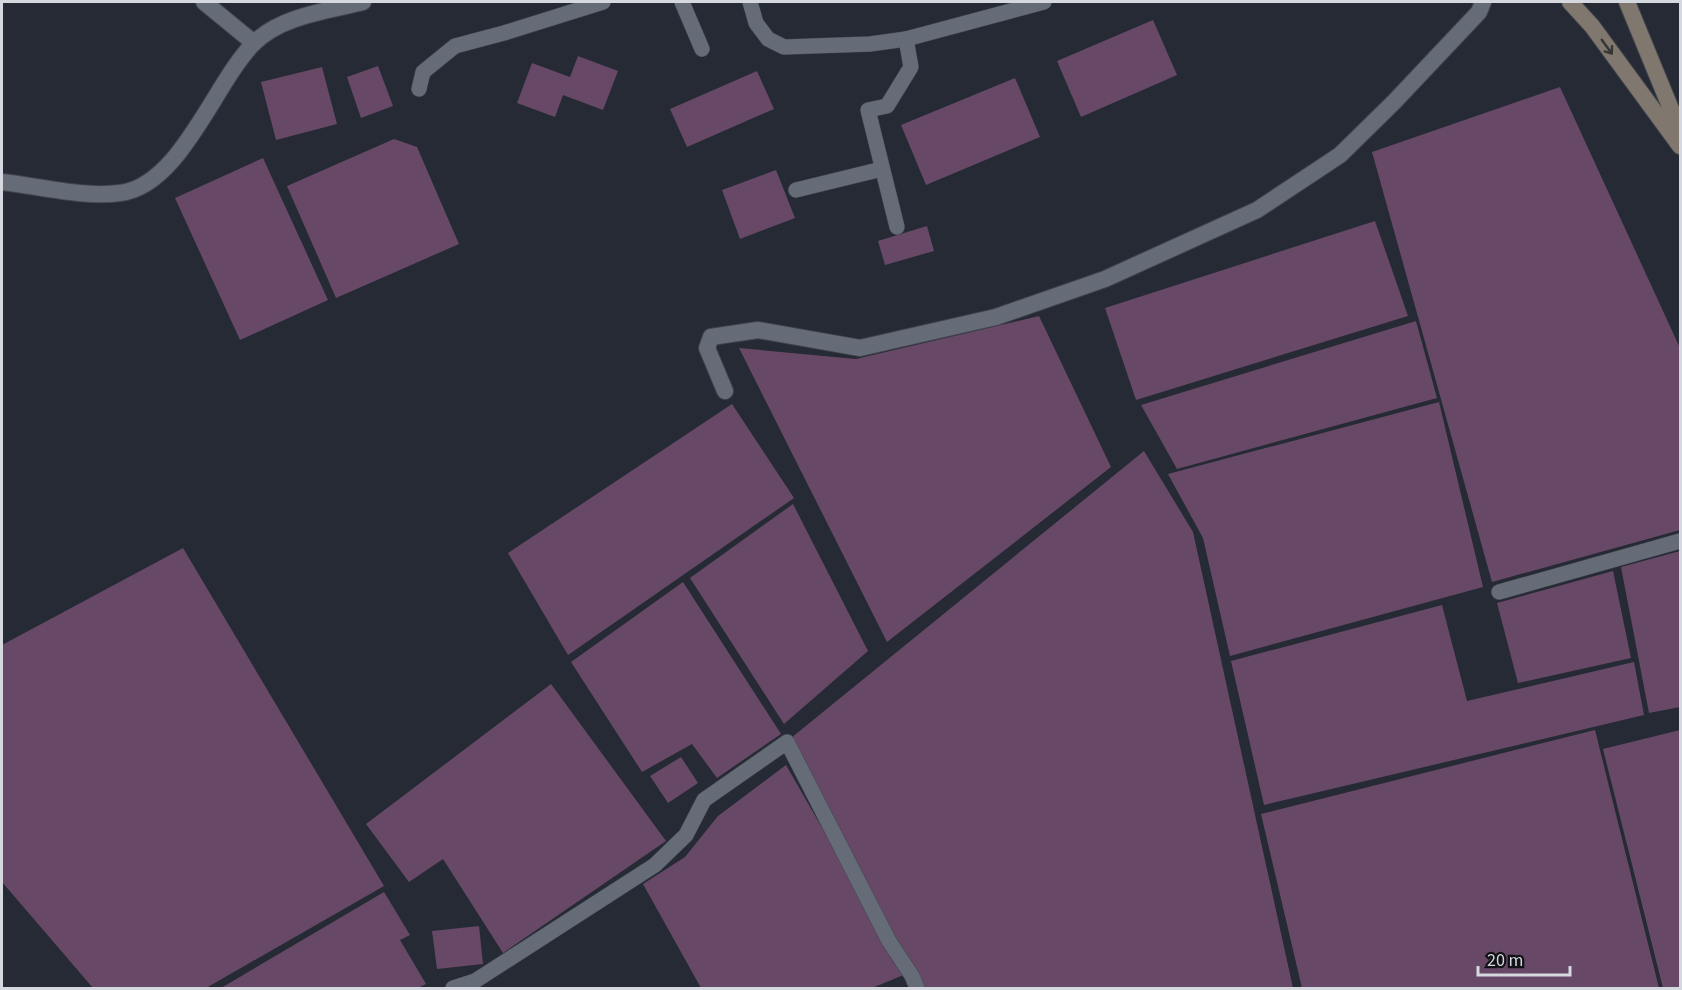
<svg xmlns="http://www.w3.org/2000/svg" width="1682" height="990" font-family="'Source Sans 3',sans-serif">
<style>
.building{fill:#674967}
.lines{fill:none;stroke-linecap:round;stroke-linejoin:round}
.service-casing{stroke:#42454e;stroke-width:16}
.minor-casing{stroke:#42454e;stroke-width:18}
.secondary-casing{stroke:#42454e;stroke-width:18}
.service{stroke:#666c77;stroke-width:15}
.minor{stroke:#666c77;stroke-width:16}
.secondary{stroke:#80786e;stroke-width:16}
.oneway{stroke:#373635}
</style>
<rect width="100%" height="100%" fill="#252a34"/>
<g class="building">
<path d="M1153,20L1177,75L1081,117L1057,61Z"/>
<path d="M578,56L618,71L603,110L563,95L555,117L517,103L532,63L570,77Z"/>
<path d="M378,66L393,106L361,118L347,77Z"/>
<path d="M322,67L337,124L276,140L261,82Z"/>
<path d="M757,71L774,109L687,147L670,109Z"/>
<path d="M1015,78L1040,137L926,185L901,125Z"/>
<path d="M1560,87L1680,348V530L1492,582L1372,152Z"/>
<path d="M394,139L417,147L459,244L336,298L287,186Z"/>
<path d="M263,158L328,300L240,340L175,198Z"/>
<path d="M776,170L795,218L740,239L722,190Z"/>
<path d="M1375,221L1408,316L1136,400L1105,308Z"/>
<path d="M927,226L934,251L885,265L878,241Z"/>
<path d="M1039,316L1111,467L887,642L739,348L856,359Z"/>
<path d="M1416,321L1437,398L1177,469L1141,405Z"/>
<path d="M1439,402L1483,587L1230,656L1203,538L1168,474Z"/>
<path d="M732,404L794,498L568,655L508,553Z"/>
<path d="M1144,451L1193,532L1293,988H919L791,738Z"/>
<path d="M793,504L868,651L784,724L690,578Z"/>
<path d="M183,548L384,886L206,988H93L2,882V645Z"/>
<path d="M1680,551V707L1649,713L1621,567Z"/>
<path d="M1613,571L1631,658L1518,683L1497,603Z"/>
<path d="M683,582L781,734L717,778L692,744L642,772L571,662Z"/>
<path d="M1442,605L1467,701L1634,662L1644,715L1264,805L1231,661Z"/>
<path d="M551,684L666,841L503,953L443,859L409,882L366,824Z"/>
<path d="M1595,730L1659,988H1302L1261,814Z"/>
<path d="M1680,730V988H1663L1603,749Z"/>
<path d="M681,757L698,783L668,803L650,776Z"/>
<path d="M786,765L906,974L872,988H701L643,884L685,857L718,816Z"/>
<path d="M384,892L410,935L400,940L426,984L418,988H221Z"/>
<path d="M479,926L483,964L437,969L432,931Z"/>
</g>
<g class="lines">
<g class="service-casing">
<g id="service">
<path d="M682,2L702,49"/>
<path d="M750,2L756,23L768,39L784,47L870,44L906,39L1044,2"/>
<path d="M419,89L423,72L455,46L504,33L603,2"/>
<path d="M796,190L882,169"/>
<path d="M897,227L868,110L887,106L911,67L906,39"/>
<path d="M1499,592L1680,541"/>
<path d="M453,988L475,981L655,865L686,835L704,800L787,742L889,941L912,976L917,988"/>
</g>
</g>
<g class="minor-casing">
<g id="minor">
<path d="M204,2L254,43"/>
<path d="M2,182C38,186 83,198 120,193C180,186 214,84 253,44C280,16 327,11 363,2"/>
<path d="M725,391L707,348L711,337L758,330L860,348L996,317L1105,279L1257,210L1340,155L1394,102L1479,12L1483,2"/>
</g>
</g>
<g class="secondary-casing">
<g id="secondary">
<path d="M1570,2L1592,26L1680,146"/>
<path d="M1627,2L1680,131"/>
</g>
</g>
<use href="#service" class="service"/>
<use href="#minor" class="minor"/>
<use href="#secondary" class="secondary"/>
</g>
<defs><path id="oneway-shaft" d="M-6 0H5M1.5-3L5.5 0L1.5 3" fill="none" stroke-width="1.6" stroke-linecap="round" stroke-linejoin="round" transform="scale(1.5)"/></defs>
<use class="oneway" href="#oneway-shaft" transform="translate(1607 47) rotate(54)"/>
<rect width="1682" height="990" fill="none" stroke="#d5d8df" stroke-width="6"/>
<path d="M1478 966v9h92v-9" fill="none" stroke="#d5d8df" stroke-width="3"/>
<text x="1487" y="966" font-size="18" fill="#d5d8df" stroke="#101217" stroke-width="4.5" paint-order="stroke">20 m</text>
</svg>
